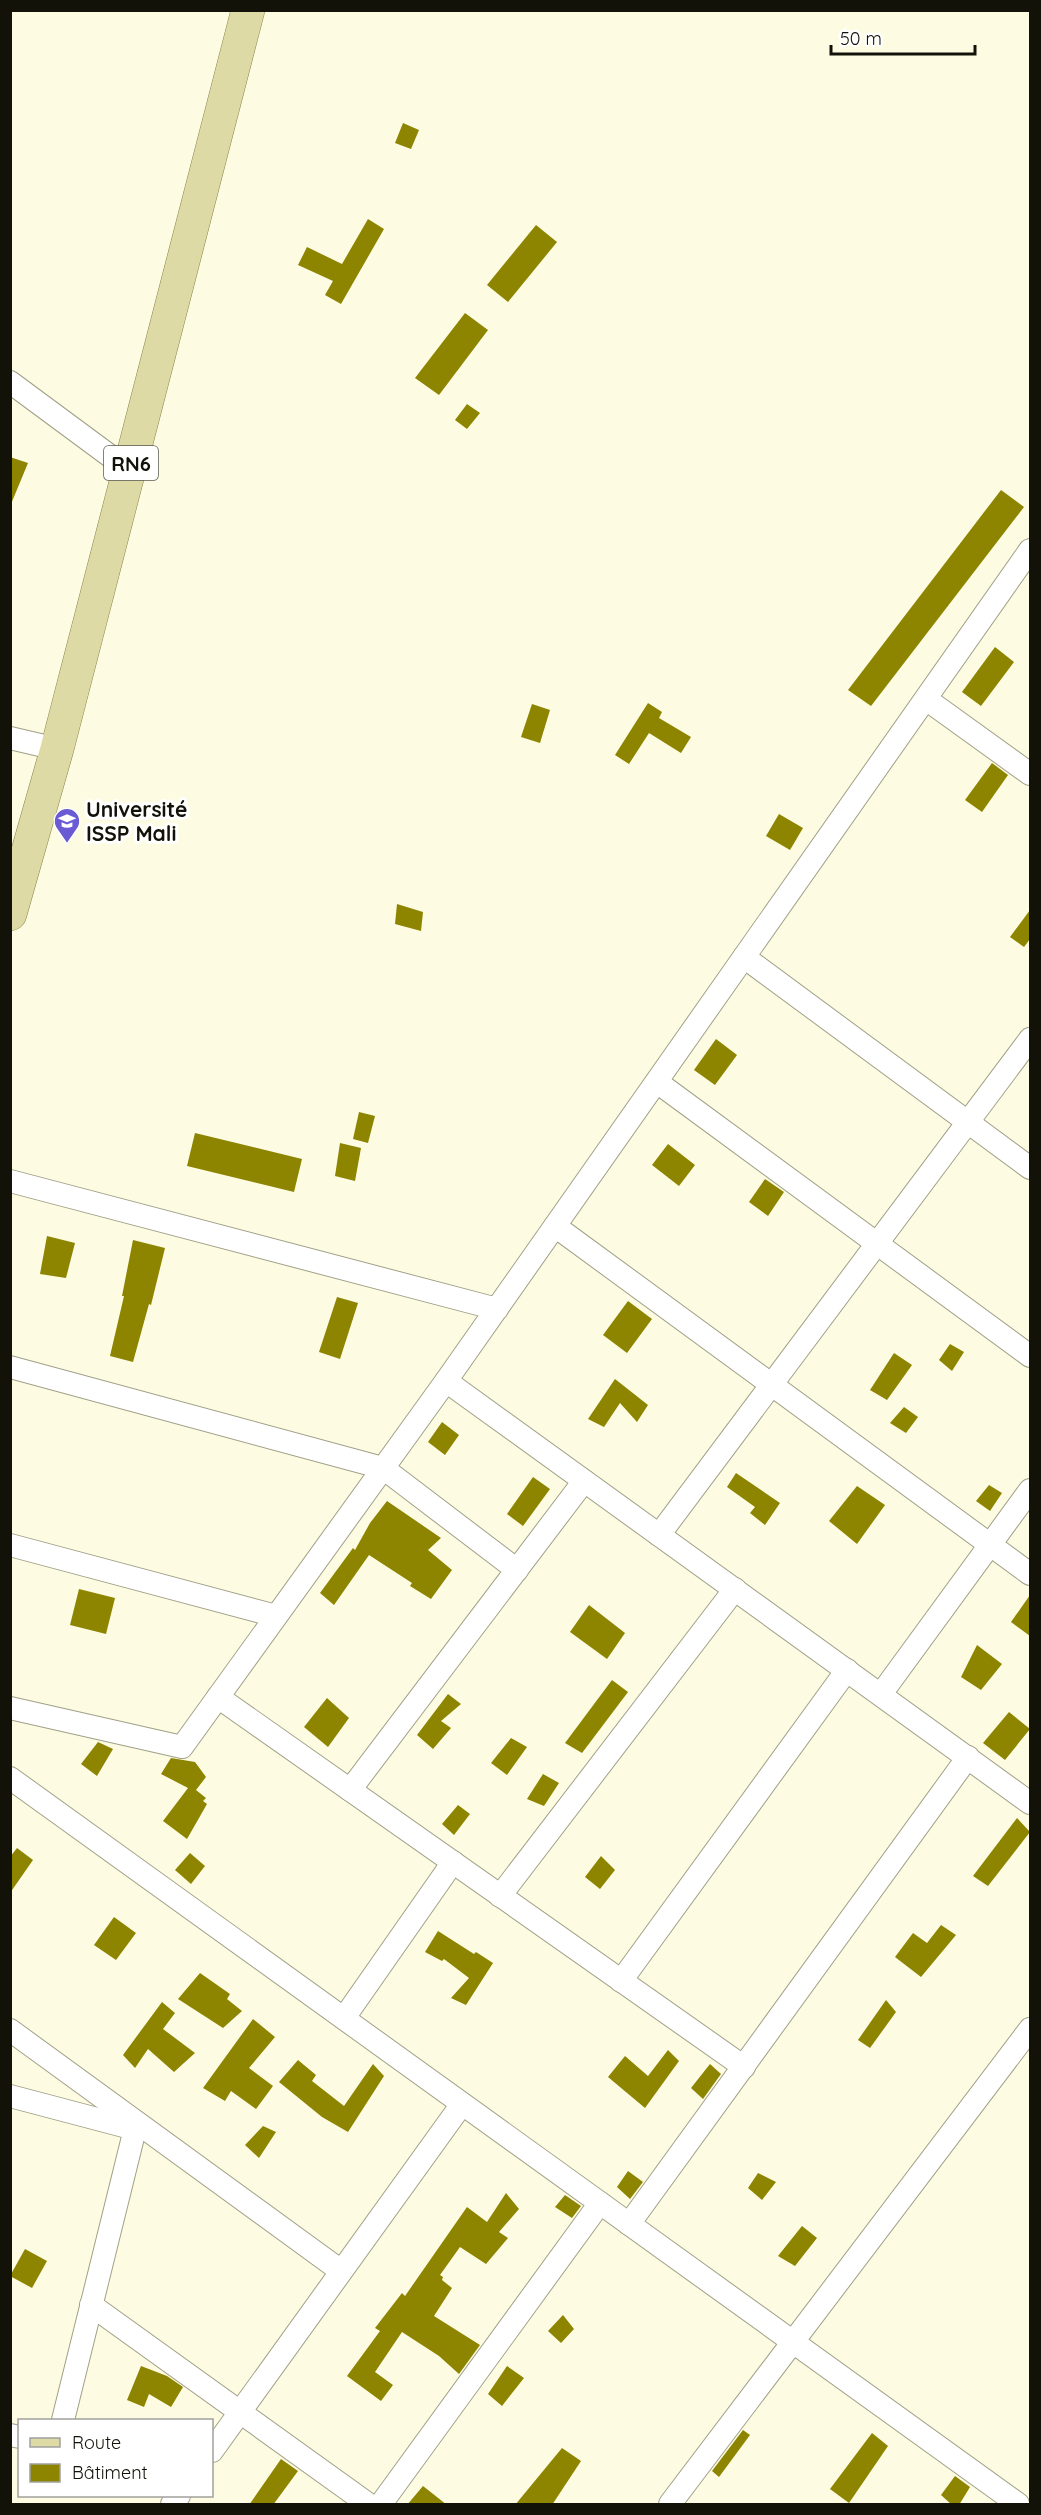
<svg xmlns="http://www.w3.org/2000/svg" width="1041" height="2515" font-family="Quicksand,sans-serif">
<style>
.building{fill:#8d8400}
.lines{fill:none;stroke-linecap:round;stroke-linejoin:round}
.minor-casing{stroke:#a1a088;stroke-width:24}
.primary-casing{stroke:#888449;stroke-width:34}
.minor{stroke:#fff;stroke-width:22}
.primary{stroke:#dedaa6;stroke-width:33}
.labels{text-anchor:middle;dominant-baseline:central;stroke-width:6;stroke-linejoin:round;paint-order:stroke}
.shield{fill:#fff;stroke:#595953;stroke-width:1.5}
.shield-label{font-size:20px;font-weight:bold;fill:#121209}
.poi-label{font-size:21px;font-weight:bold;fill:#121209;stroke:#fff;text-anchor:start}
</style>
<rect width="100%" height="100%" fill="#fdfce2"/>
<g class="building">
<path d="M403,123L419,130L411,149L395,143Z"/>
<path d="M368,219L384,229L341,304L325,295L333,281L298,265L307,247L342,264Z"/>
<path d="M536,225L557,242L508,302L487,285Z"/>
<path d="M465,313L488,330L439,395L415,378Z"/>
<path d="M467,404L480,413L467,429L455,420Z"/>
<path d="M10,457L28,463L11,504H10Z"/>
<path d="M1001,490L1024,507L871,706L848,690Z"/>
<path d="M995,647L1014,662L981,706L962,692Z"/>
<path d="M648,703L662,712L659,718L691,737L681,753L649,733L629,764L615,755Z"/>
<path d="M532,704L550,710L540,743L521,737Z"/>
<path d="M992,763L1008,775L982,812L965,800Z"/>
<path d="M779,814L803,828L790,850L766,836Z"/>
<path d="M397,904L423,912L421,931L395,924Z"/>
<path d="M1030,910V939L1024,947L1010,937Z"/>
<path d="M716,1039L737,1055L715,1085L694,1070Z"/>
<path d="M359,1112L375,1116L368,1143L353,1139Z"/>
<path d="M195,1133L302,1159L294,1192L187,1166Z"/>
<path d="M340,1143L361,1148L355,1181L335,1176Z"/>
<path d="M668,1144L695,1165L679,1186L652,1165Z"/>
<path d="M765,1179L784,1192L768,1216L749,1202Z"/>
<path d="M47,1236L75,1243L66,1278L40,1274Z"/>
<path d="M133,1240L165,1248L151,1305L149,1304L133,1362L110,1356L124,1296H122Z"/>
<path d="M337,1297L358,1303L340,1359L319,1352Z"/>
<path d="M628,1301L652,1319L627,1353L603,1335Z"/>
<path d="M950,1344L964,1352L952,1371L939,1360Z"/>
<path d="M894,1353L912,1365L887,1400L870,1390Z"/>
<path d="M615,1379L648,1405L637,1422L620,1403L604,1427L588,1419Z"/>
<path d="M904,1407L918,1417L906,1433L890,1423Z"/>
<path d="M442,1422L459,1435L445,1455L428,1442Z"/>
<path d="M736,1473L780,1503L765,1525L750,1513L755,1507L727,1487Z"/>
<path d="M533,1477L550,1489L523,1526L507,1514Z"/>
<path d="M989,1485L1002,1493L990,1511L976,1501Z"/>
<path d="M857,1486L885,1505L857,1544L829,1521Z"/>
<path d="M387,1501L441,1538L428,1550L452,1570L431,1599L410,1586L412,1583L369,1555L334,1605L320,1593L353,1548L355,1550L370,1523Z"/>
<path d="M79,1589L115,1598L106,1634L70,1625Z"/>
<path d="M1030,1595V1636L1011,1622Z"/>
<path d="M589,1605L625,1633L607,1659L570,1632Z"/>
<path d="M977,1645L1002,1664L981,1690L961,1677Z"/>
<path d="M612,1680L628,1692L582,1753L565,1743Z"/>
<path d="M448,1694L461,1704L441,1721L451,1728L433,1749L417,1735Z"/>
<path d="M327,1698L349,1718L328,1747L304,1727Z"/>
<path d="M1009,1712L1030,1729L1005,1760L983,1743Z"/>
<path d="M511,1738L527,1747L507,1775L491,1763Z"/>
<path d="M98,1742L113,1749L97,1776L81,1764Z"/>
<path d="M171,1758L195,1762L206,1777L196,1790L206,1798L203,1801L207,1804L187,1839L163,1821L188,1788L161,1774Z"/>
<path d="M543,1774L559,1783L544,1806L527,1799Z"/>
<path d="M458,1805L470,1814L454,1835L442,1824Z"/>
<path d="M1017,1818L1030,1832L988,1886L973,1876Z"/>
<path d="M17,1848L33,1860L10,1893V1857Z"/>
<path d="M190,1853L205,1866L191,1884L175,1870Z"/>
<path d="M601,1856L615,1870L600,1889L585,1877Z"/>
<path d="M114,1917L136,1933L116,1960L94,1945Z"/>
<path d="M941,1925L956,1935L921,1977L895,1957L913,1933L927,1943Z"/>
<path d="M438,1931L474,1954L476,1952L493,1963L466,2005L451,1998L469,1978L444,1959L442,1961L425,1952Z"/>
<path d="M200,1973L230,1994L227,1999L242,2011L223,2028L178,1999Z"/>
<path d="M886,2000L896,2012L870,2048L858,2040Z"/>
<path d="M162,2002L175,2013L163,2029L195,2053L174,2072L148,2049L135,2068L123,2055Z"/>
<path d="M253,2019L275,2037L249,2068L273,2086L256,2109L231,2091L225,2101L203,2088Z"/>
<path d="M668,2050L679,2061L645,2108L608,2077L625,2056L648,2076Z"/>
<path d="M298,2060L316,2075L312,2081L344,2106L373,2064L384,2076L348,2132L322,2117L279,2082Z"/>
<path d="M710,2064L721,2074L703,2099L691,2088Z"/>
<path d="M263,2126L276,2132L259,2158L245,2145Z"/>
<path d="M628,2171L643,2182L630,2199L617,2187Z"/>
<path d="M758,2173L776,2182L762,2200L748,2188Z"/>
<path d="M506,2193L519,2209L499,2232L508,2238L486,2264L460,2247L440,2275L443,2277L442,2280L452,2288L434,2316L480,2345L459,2374L439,2356L402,2332L375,2372L393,2385L381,2401L347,2376L380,2331L375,2328L402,2293L405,2296L467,2207L487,2222Z"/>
<path d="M565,2195L581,2206L572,2218L555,2207Z"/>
<path d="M802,2226L817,2238L795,2266L778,2256Z"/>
<path d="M25,2249L47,2261L32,2288L10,2276Z"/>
<path d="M563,2315L574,2329L561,2343L548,2331Z"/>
<path d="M141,2366L167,2376L183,2387L171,2407L149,2394L144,2407L127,2400Z"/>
<path d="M507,2366L524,2378L502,2406L488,2394Z"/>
<path d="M743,2430L750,2435L719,2477L712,2471Z"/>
<path d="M872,2433L888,2446L849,2503L830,2489Z"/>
<path d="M562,2448L581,2461L552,2505H515Z"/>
<path d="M281,2459L298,2471L273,2505H249Z"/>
<path d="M955,2476L970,2487L959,2505H952L941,2495Z"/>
<path d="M423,2486L447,2505H407Z"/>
</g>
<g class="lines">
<g class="minor-casing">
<g id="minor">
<path d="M10,382L129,470"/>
<path d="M926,699L1030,774"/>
<path d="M10,738L57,749"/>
<path d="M744,957L1030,1168"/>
<path d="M657,1082L1030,1356"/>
<path d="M10,1181L497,1309"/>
<path d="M555,1226L1030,1574"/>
<path d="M10,1367L383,1468L517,1570"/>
<path d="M446,1381L1030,1803"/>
<path d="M659,1535L1030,1039"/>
<path d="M10,1545L276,1616"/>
<path d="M881,1694L1030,1490"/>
<path d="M218,1697L744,2067"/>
<path d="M10,1708L182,1747L446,1381L1030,550"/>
<path d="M10,1778L1018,2504"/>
<path d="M350,1790L584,1481"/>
<path d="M500,1896L735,1589"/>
<path d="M621,1981L847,1670"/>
<path d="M344,2018L453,1862"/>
<path d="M10,2030L341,2271"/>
<path d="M10,2096L135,2129L63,2420"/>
<path d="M629,2224L968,1757"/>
<path d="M91,2305L368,2504"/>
<path d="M10,2435L20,2437"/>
<path d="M212,2451L462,2104"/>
<path d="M172,2504L179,2496"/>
<path d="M381,2504L600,2203"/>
<path d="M670,2504L1030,2029"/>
</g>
</g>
<g class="primary-casing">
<path id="primary" d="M10,914L57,749L248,10"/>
</g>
<use href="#minor" class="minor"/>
<use href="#primary" class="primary"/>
</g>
<defs>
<g id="university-pin" transform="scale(1.35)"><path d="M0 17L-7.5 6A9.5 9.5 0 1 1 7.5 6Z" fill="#6a5bd5" stroke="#fff"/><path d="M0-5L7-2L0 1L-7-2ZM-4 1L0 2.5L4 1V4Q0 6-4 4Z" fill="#fff"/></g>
</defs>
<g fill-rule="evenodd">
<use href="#university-pin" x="67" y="821"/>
</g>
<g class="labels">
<rect class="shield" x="104" y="446" width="54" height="34" rx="4.5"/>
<g class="shield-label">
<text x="131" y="463">RN6</text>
</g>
<g class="poi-label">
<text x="86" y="809">Université<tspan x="86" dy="24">ISSP Mali</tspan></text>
</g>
</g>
<rect width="1041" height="2515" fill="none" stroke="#121209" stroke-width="24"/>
<rect x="18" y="2419" width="195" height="78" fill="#ffffff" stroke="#a0a09d" stroke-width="1.5"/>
<rect x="30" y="2438" width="30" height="9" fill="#dedaa6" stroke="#a0a09d" stroke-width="1.5"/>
<text x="72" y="2449" font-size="18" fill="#121209">Route</text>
<rect x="30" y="2464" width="30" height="18" fill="#8d8400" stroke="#a0a09d" stroke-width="1.5"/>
<text x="72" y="2479" font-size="18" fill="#121209">Bâtiment</text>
<path d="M831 45v9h144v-9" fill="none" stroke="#121209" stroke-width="3"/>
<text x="840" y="45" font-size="18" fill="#121209" stroke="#ffffff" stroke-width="4.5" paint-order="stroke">50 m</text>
</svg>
